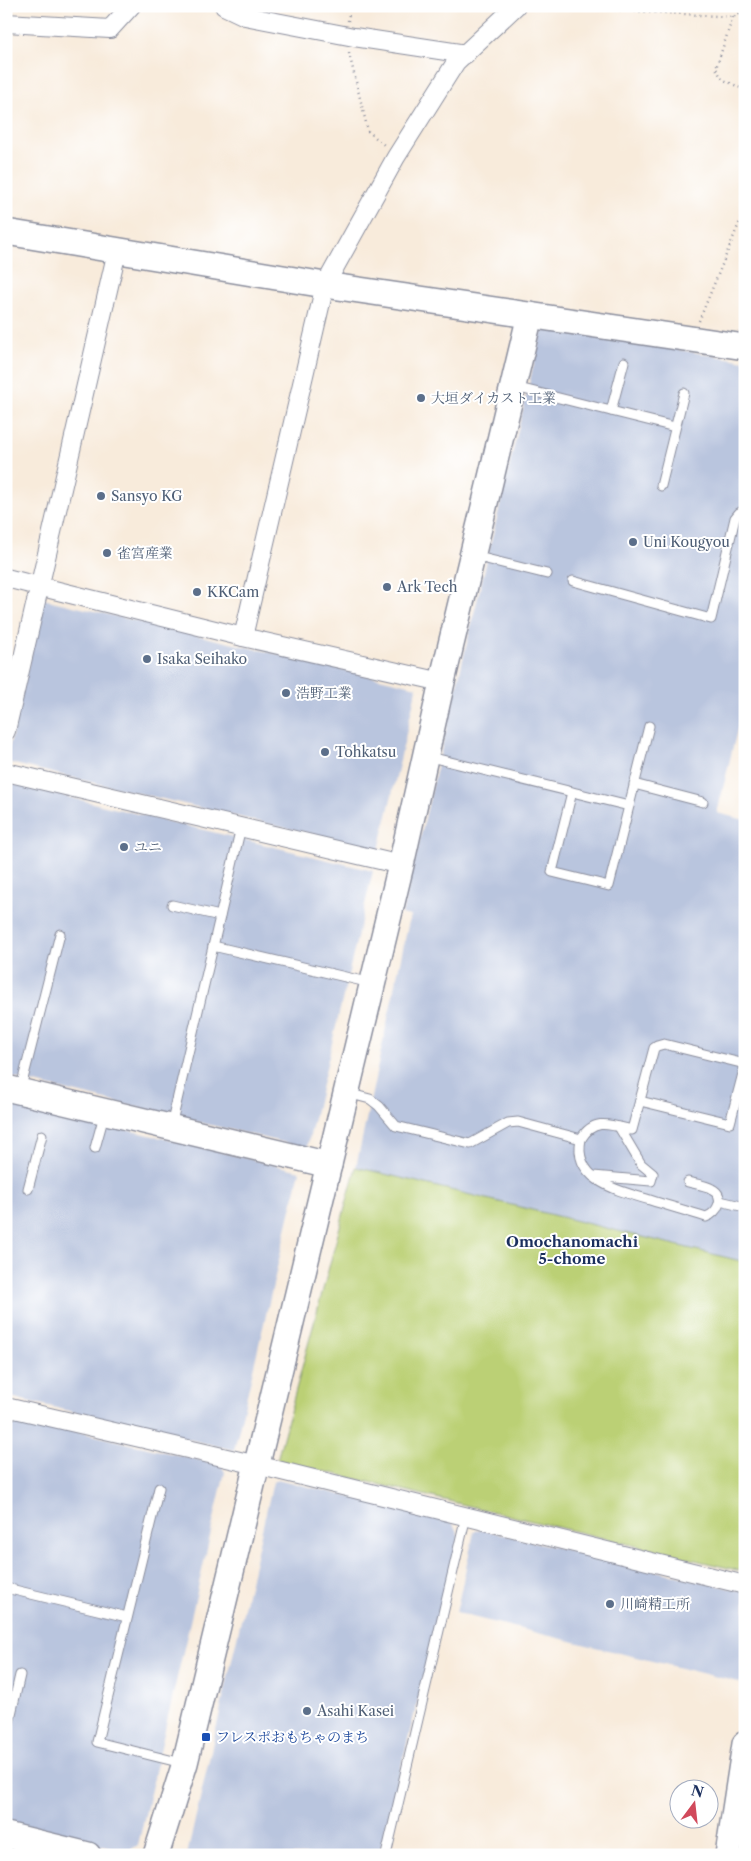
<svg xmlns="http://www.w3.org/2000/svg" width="751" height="1861" font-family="'Libre Caslon Text','Noto Serif JP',serif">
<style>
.industrial{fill:#b9c5de}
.green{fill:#bbd074;stroke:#6b8069}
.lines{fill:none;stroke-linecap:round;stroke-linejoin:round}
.lane-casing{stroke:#8a8d9c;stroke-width:11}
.street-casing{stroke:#8a8d9c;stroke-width:20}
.secondary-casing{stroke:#8a8d9c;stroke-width:28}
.path{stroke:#8a8d9c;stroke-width:2.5;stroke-dasharray:1 4;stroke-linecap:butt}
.lane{stroke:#fff;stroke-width:9}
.street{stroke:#fff;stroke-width:18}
.secondary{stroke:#fff;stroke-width:25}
.service-dot{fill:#5c6f8a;stroke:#fff;stroke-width:2}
.transit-dot{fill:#1a4fb4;stroke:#fff;stroke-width:2}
.labels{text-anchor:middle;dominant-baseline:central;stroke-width:4;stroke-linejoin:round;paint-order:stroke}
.service-label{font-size:14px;fill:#4e5e75;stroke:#fff;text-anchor:start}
.transit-label{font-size:14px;fill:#164399;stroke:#fff;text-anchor:start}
.neighbourhood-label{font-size:15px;font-weight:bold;fill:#1b2f5e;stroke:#fff}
</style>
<rect width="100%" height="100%" fill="#fff"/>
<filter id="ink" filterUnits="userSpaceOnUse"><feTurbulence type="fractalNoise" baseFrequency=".02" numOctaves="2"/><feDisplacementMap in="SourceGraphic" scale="10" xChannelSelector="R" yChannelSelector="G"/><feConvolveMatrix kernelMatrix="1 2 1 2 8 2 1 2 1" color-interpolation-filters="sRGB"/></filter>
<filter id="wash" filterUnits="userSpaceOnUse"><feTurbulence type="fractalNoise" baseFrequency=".0096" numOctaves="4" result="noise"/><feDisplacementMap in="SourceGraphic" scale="20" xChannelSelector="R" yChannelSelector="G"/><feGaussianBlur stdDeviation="1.12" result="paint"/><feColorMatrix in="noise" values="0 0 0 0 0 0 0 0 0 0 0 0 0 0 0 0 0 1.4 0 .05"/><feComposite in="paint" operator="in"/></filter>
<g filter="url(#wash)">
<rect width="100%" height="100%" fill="#f8ebdb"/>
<g class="industrial">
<path d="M547,327L745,361V697L717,813L745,820V1262L356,1167L410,916L402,914L541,334Z"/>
<path d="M43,599L417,687L379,850L6,762Z"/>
<path d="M6,782L373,871L307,1148L6,1076Z"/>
<path d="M6,1101L300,1171L234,1450L6,1396Z"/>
<path d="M6,1415L221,1465L225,1472L138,1845L127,1852L6,1823Z"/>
<path d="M277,1479L452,1522L459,1536L379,1855H187L273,1482Z"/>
<path d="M480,1529L745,1592V1668L742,1683L456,1613L474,1532Z"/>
</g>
<path class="green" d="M356,1167L745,1262V1572L277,1460Z"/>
</g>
<g filter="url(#ink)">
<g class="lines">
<g class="lane-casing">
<g id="lane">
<path d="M515,387L675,427"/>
<path d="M611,411L624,362"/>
<path d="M661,486L684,393"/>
<path d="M474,556L547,574"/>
<path d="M573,581L711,619L735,518L739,513L745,510"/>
<path d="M426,756L629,806"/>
<path d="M634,784L703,802"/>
<path d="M572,792L552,872L609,886L649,726"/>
<path d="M172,905L220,916"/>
<path d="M213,946L371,983"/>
<path d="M20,1091L60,934"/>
<path d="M347,1093L370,1099L379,1106L396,1126L470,1144L508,1123L518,1122L581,1139C594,1117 611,1125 632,1130L654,1048L657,1046L664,1044L745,1064"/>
<path d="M640,1101L730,1123L745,1066"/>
<path d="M171,1126L241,827"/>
<path d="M581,1139C572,1181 620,1191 650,1200C669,1206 687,1211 706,1217C718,1213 726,1196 712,1189C705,1185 695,1184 688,1182"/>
<path d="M95,1148L105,1112"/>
<path d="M593,1176L651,1181L653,1174L641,1164L619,1127"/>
<path d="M28,1189L42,1135"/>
<path d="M720,1201L745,1207"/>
<path d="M159,1488L97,1742L182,1763"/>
<path d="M6,1588L127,1617"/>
<path d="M6,1736L20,1675"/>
<path d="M386,1855L466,1516"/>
</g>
</g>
<g class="street-casing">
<g id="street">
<path d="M224,6L245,16L354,37L466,54"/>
<path d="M6,23L110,29L131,6"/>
<path d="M6,578L243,637L442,682"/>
<path d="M243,637L325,285L396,157L456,62L516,6"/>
<path d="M6,731L117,251"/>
<path d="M6,772L401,865"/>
<path d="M6,1407L257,1465L745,1585"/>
</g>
</g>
<g class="secondary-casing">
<g id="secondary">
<path d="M6,232L325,285L745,347"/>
<path d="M6,1088L329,1165"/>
<path d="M6,1835L88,1855"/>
<path d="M156,1855L185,1763L401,865L442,682L530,315"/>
<path d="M728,1855L745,1744"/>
</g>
</g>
<g class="path">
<path d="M590,6L601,9L733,17L745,11"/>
<path d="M739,14L745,16"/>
<path d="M733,17L716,68L722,79L745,90"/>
<path d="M348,21L350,6"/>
<path d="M349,53L368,131L384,145"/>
<path d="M699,321L745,209"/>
</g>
<use href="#lane" class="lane"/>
<use href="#street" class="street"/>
<use href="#secondary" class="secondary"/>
</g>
</g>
<g class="service-dot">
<circle cx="421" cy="398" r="5"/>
<circle cx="101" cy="496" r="5"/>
<circle cx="633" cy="542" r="5"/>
<circle cx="107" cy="553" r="5"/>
<circle cx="387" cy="587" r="5"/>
<circle cx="197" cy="592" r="5"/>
<circle cx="147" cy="659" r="5"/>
<circle cx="286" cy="693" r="5"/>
<circle cx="325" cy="752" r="5"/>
<circle cx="124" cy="847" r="5"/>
<circle cx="610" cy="1604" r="5"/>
<circle cx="307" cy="1711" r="5"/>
</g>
<rect class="transit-dot" x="201" y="1732" width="10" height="10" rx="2.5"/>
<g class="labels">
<g class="service-label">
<text x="431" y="398">大垣ダイカスト工業</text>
<text x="111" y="496">Sansyo KG</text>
<text x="643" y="542">Uni Kougyou</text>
<text x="117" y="553">雀宮産業</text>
<text x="397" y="587">Ark Tech</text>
<text x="207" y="592">KKCam</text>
<text x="157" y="659">Isaka Seihako</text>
<text x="296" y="693">浩野工業</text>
<text x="335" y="752">Tohkatsu</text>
<text x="134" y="847">ユニ</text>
<text x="620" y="1604">川崎精工所</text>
<text x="317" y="1711">Asahi Kasei</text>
</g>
<g class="transit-label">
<text x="216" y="1737">フレスポおもちゃのまち</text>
</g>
<g class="neighbourhood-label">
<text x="572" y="1241">Omochanomachi<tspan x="572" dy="17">5-chome</tspan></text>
</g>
</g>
<rect width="751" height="1861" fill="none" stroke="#fff" stroke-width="25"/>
<g transform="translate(694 1804) rotate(15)"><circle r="24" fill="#ffffff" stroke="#a4acbf"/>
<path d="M0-4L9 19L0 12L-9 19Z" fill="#d1495b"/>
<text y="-8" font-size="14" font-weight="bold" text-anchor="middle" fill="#1b2f5e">N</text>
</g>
</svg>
